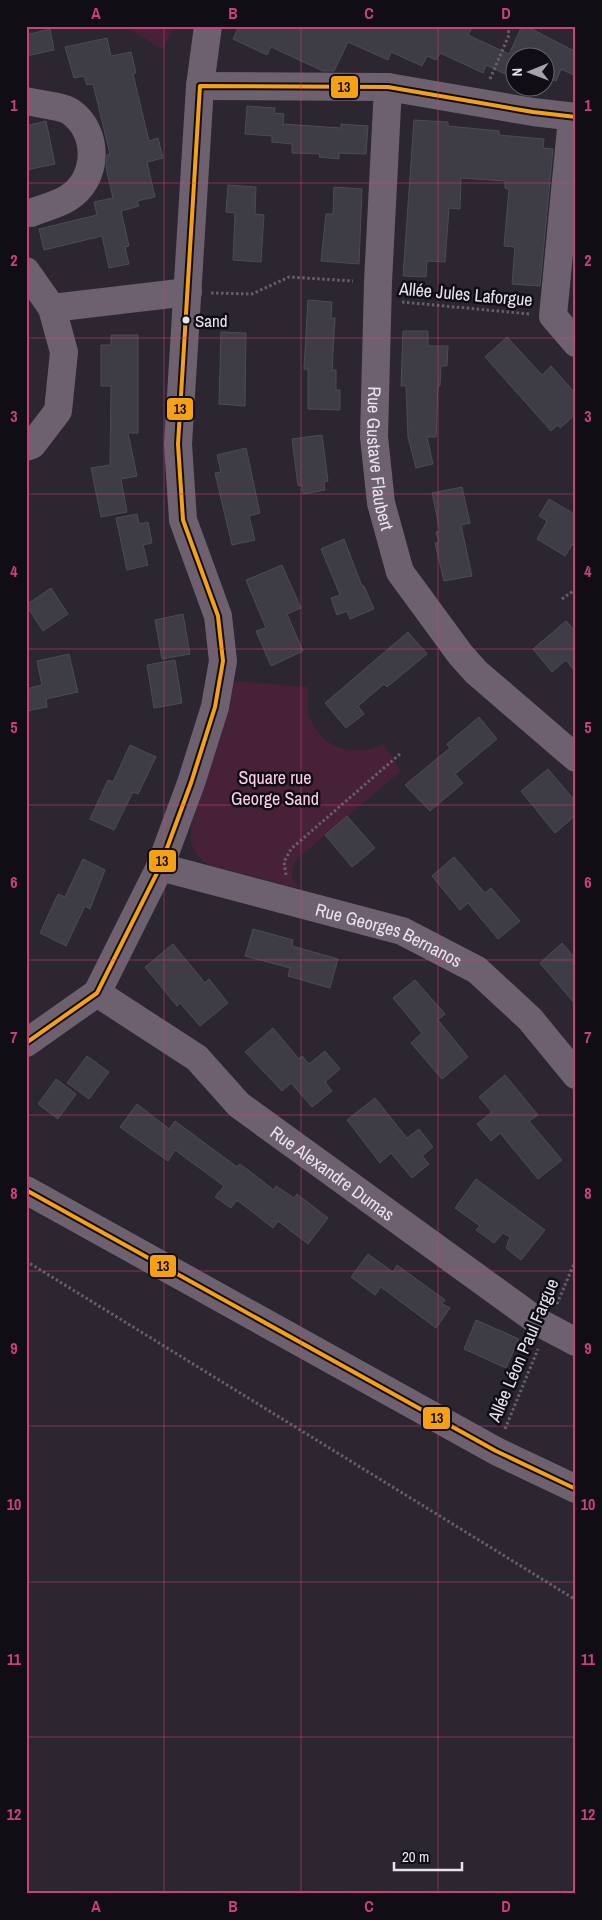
<svg xmlns="http://www.w3.org/2000/svg" width="602" height="1920" font-family="'Archivo Narrow',sans-serif">
<style>
.green{fill:#472138}
.building{fill:#3e3c45;stroke:#4d4b54}
.lines{fill:none;stroke-linecap:round;stroke-linejoin:round}
.path{stroke:#675e69;stroke-width:3;stroke-dasharray:2.5 2.5;stroke-linecap:butt}
.minor{stroke:#6d616f;stroke-width:28}
.bus-1-casing{stroke:#110d15;stroke-width:8}
.bus-1{stroke:#f6a014;stroke-width:4}
.grid{fill:none;stroke:#ca4179;stroke-width:1;stroke-opacity:0.55}
.bus-dot{fill:#e8e3ef;stroke:#110d15;stroke-width:2}
.labels{text-anchor:middle;dominant-baseline:central;stroke-width:5;stroke-linejoin:round;paint-order:stroke}
.bus-label{font-size:17px;fill:#e8e3ef;stroke:#110d15;text-anchor:start}
.street-label{font-size:18px;fill:#e8e3ef;stroke:#110d15}
.park-label{font-size:18px;fill:#fbd0e7;stroke:#110d15}
.line-badge{stroke:#110d15;stroke-width:2}
.pale-badge-label{font-size:14px;text-anchor:middle;font-weight:bold;fill:#111}
.neatline{fill:none;stroke:#ca4179;stroke-width:2}
.grid-label{font-size:16px;text-anchor:middle;font-weight:bold;fill:#ca4179}
</style>
<rect width="100%" height="100%" fill="#2b2630"/>
<g class="green">
<path d="M125,26H174L163,50Z"/>
<path d="M233,681L308,687C308,696 307,705 309,714C317,748 357,759 384,744L401,771L297,859C289,871 291,880 301,889L210,865C194,857 189,844 191,826L218,742Z"/>
</g>
<g class="building">
<path d="M239,26H473L468,35L509,54L522,26H526L576,52V76L561,69L556,81L547,77L544,83V58H514V78L486,65L483,73L440,53L436,60L427,56L422,66L391,52L388,60L348,42L334,71H323L271,47L267,55L233,39Z"/>
<path d="M50,29L54,50L26,56V35Z"/>
<path d="M107,38L111,56L131,52L136,73L133,74L149,141L158,138L163,158L147,162L155,197L137,201L139,206L121,211L129,246L125,247L129,264L109,268L102,236L44,250L39,229L97,215L94,202L113,198L106,168L107,155L110,154L93,84L87,85L84,76L74,78L65,47Z"/>
<path d="M247,106L275,108L274,113L284,114L283,124L341,128V124L368,126L366,154L339,153V159L319,157L320,154L292,153V144L272,142V136L245,134Z"/>
<path d="M414,120L448,122V126L499,131V135L544,139L543,148L553,149L540,286L512,284L515,247L504,246L509,189L505,188V181L461,178L460,209L449,208L445,262L427,261L426,277L403,276Z"/>
<path d="M46,121L55,164L26,170V126Z"/>
<path d="M228,185L256,187L255,214L264,215L261,262L233,260L235,213L226,212Z"/>
<path d="M334,187L362,189L359,264L321,261L326,214H333Z"/>
<path d="M308,300L332,302L331,318H335L332,370H336V390H340V410L308,409V369H304Z"/>
<path d="M403,331H428V346H448L447,366H441L440,386H438L436,437H427L433,464L416,468L408,437L406,386H401Z"/>
<path d="M221,332L246,333L245,406L219,404Z"/>
<path d="M111,335H138V433H128L137,476L121,479L127,512L101,517L91,468L110,465L111,386H101V345H111Z"/>
<path d="M507,337L542,375L551,366L576,394V414L560,428L558,425L551,431L485,357Z"/>
<path d="M322,435L328,481L324,482L325,490L303,494L302,485L298,486L292,439Z"/>
<path d="M246,448L260,513L249,516L255,540L232,545L215,473L221,472L217,455Z"/>
<path d="M462,487L470,523L461,525L472,576L444,581L435,543L439,542L436,532L440,531L432,493Z"/>
<path d="M549,499L576,515V539L565,556L537,539L547,521L539,516Z"/>
<path d="M137,514L139,524L148,522L152,543L143,545L148,565L127,570L116,518Z"/>
<path d="M344,539L362,586H364L374,609L350,619L347,611L337,615L331,598L340,595L321,549Z"/>
<path d="M282,565L301,608L287,614L303,651L271,666L256,631L266,628L246,580Z"/>
<path d="M51,588L68,614L43,631L26,605Z"/>
<path d="M183,614L190,654L162,659L155,620Z"/>
<path d="M566,621L576,632V673L566,660L552,672L533,649Z"/>
<path d="M408,632L427,654L387,687L384,684L358,706L364,714L346,728L325,703Z"/>
<path d="M69,654L78,692L46,699L47,707L26,711V689L42,685L37,661Z"/>
<path d="M175,660L182,703L154,708L147,665Z"/>
<path d="M479,717L497,739L455,774L463,783L430,811L405,785L450,748L447,744Z"/>
<path d="M130,745L156,757L138,794L133,792L114,830L90,819L108,780L113,782Z"/>
<path d="M548,769L576,802V815L555,833L521,791Z"/>
<path d="M347,816L375,848L352,867L325,835Z"/>
<path d="M454,857L485,893L491,888L520,921L498,939L468,903L460,910L432,876Z"/>
<path d="M83,859L105,870L90,909L85,906L66,946L40,933L58,894L65,897Z"/>
<path d="M253,929L293,940L292,946L338,959L330,988L288,976L290,968L245,956Z"/>
<path d="M562,943L576,959V1005L540,963Z"/>
<path d="M173,944L205,983L209,979L228,1003L200,1026L180,1003L177,1006L145,967Z"/>
<path d="M415,980L445,1014L438,1020L468,1057L442,1079L411,1043L422,1033L393,998Z"/>
<path d="M273,1028L299,1059L302,1056L309,1064L325,1051L340,1069L325,1082L332,1091L312,1107L291,1083L282,1091L245,1052Z"/>
<path d="M87,1056L109,1072L89,1099L67,1083Z"/>
<path d="M505,1075L538,1115L529,1121L562,1160L538,1179L500,1133L491,1141L477,1124L492,1112L479,1097Z"/>
<path d="M56,1079L76,1094L58,1119L38,1104Z"/>
<path d="M375,1098L407,1138L419,1129L433,1147L422,1156L429,1164L412,1178L391,1153L380,1163L347,1120Z"/>
<path d="M137,1104L169,1129L175,1121L237,1167L240,1164L274,1190L276,1186L294,1198L297,1194L328,1218L308,1244L278,1221L273,1228L237,1200L231,1208L215,1197L224,1186L175,1150L168,1161L120,1127Z"/>
<path d="M476,1179L545,1230L521,1260L506,1248L510,1237L503,1233L494,1243L476,1230L480,1226L455,1208Z"/>
<path d="M368,1254L393,1272L397,1265L445,1300L442,1304L450,1308L436,1328L381,1287L375,1295L351,1277Z"/>
<path d="M476,1320L519,1339L506,1368L464,1349Z"/>
</g>
<g class="lines">
<g class="path">
<path d="M490,79L509,35L508,26"/>
<path d="M211,293L252,294L289,277L353,281"/>
<path d="M402,302L530,314"/>
<path d="M562,599L576,589"/>
<path d="M286,875L284,862L291,849L400,754"/>
<path d="M26,1261L576,1600"/>
<path d="M557,1304L576,1259"/>
<path d="M505,1429L538,1349"/>
</g>
<g class="minor">
<path d="M200,86L388,87L533,112L576,117"/>
<path id="s1" d="M388,87L378,282L374,437L381,503L400,572L460,654L476,672L576,758"/>
<path d="M26,101C38,104 63,106 71,112C100,133 98,180 68,198C57,205 43,208 31,213"/>
<path d="M572,118L553,316L576,343"/>
<path d="M26,271L52,308L64,352L58,411L32,445L26,447"/>
<path d="M52,308L188,292"/>
<path id="s2" d="M160,867L402,931L477,970L530,1019L576,1075"/>
<path id="s3" d="M97,993L197,1058L239,1105L540,1323L576,1342"/>
<path d="M26,1043L97,993L160,867L191,783L215,707L223,661L218,616L183,520L178,444L200,86L208,26"/>
<path d="M26,1190L496,1451L576,1489"/>
</g>
<g class="bus-1-casing">
<g id="bus-1">
<path d="M26,1043L97,993L160,867L191,783L215,707L223,661L218,616L183,520L178,444L200,86L388,87L533,112L576,117"/>
<path d="M26,1190L496,1451L576,1489"/>
</g>
</g>
<use href="#bus-1" class="bus-1"/>
</g>
<path class="grid" d="M164,26V1894M301,26V1894M438,26V1894M26,183H576M26,338H576M26,494H576M26,649H576M26,805H576M26,960H576M26,1115H576M26,1271H576M26,1426H576M26,1582H576M26,1737H576"/>
<circle class="bus-dot" cx="186" cy="320" r="4.5"/>
<g class="labels">
<g class="bus-label">
<text x="195" y="320">Sand</text>
</g>
<g class="street-label">
<text transform="translate(466 294) rotate(5)">Allée Jules Laforgue</text>
<text stroke="none"><textPath href="#s1" startOffset="372">Rue Gustave Flaubert</textPath></text>
<text stroke="none"><textPath href="#s2" startOffset="239">Rue Georges Bernanos</textPath></text>
<text stroke="none"><textPath href="#s3" startOffset="298">Rue Alexandre Dumas</textPath></text>
<text transform="translate(523 1350) rotate(-67)">Allée Léon Paul Fargue</text>
</g>
<g class="park-label">
<text x="275" y="777">Square rue<tspan x="275" dy="21">George Sand</tspan></text>
</g>
</g>
<g class="line-badge">
<rect x="330" y="75" width="29" height="24" rx="5" fill="#f6a014"/>
<rect x="166" y="397" width="28" height="24" rx="5" fill="#f6a014"/>
<rect x="148" y="849" width="29" height="24" rx="5" fill="#f6a014"/>
<rect x="149" y="1254" width="28" height="24" rx="5" fill="#f6a014"/>
<rect x="422" y="1406" width="29" height="24" rx="5" fill="#f6a014"/>
</g>
<g class="pale-badge-label">
<text x="344" y="92">13</text>
<text x="180" y="414">13</text>
<text x="162" y="866">13</text>
<text x="163" y="1271">13</text>
<text x="437" y="1423">13</text>
</g>
<rect width="602" height="1920" fill="none" stroke="#110d15" stroke-width="55"/>
<g transform="translate(530 72) rotate(269)"><circle r="24" fill="#110d15" stroke="#67636c"/>
<path d="M0-4L9 19L0 12L-9 19Z" fill="#a6a1ac"/>
<text y="-8" font-size="14" font-weight="bold" text-anchor="middle" fill="#e8e3ef">N</text>
</g>
<path d="M394 1862v8h68v-8" fill="none" stroke="#e8e3ef" stroke-width="2.5"/>
<text x="402" y="1862" font-size="15" fill="#e8e3ef" stroke="#110d15" stroke-width="4" paint-order="stroke">20 m</text>
<rect x="28" y="28" width="546" height="1864" class="neatline"/>
<g class="grid-label">
<text x="96" y="19">A</text>
<text x="233" y="19">B</text>
<text x="369" y="19">C</text>
<text x="506" y="19">D</text>
<text x="14" y="111">1</text>
<text x="588" y="111">1</text>
<text x="14" y="266">2</text>
<text x="588" y="266">2</text>
<text x="14" y="422">3</text>
<text x="588" y="422">3</text>
<text x="14" y="577">4</text>
<text x="588" y="577">4</text>
<text x="14" y="733">5</text>
<text x="588" y="733">5</text>
<text x="14" y="888">6</text>
<text x="588" y="888">6</text>
<text x="14" y="1043">7</text>
<text x="588" y="1043">7</text>
<text x="14" y="1199">8</text>
<text x="588" y="1199">8</text>
<text x="14" y="1354">9</text>
<text x="588" y="1354">9</text>
<text x="14" y="1510">10</text>
<text x="588" y="1510">10</text>
<text x="14" y="1665">11</text>
<text x="588" y="1665">11</text>
<text x="14" y="1820">12</text>
<text x="588" y="1820">12</text>
<text x="96" y="1912">A</text>
<text x="233" y="1912">B</text>
<text x="369" y="1912">C</text>
<text x="506" y="1912">D</text>
</g>
</svg>
